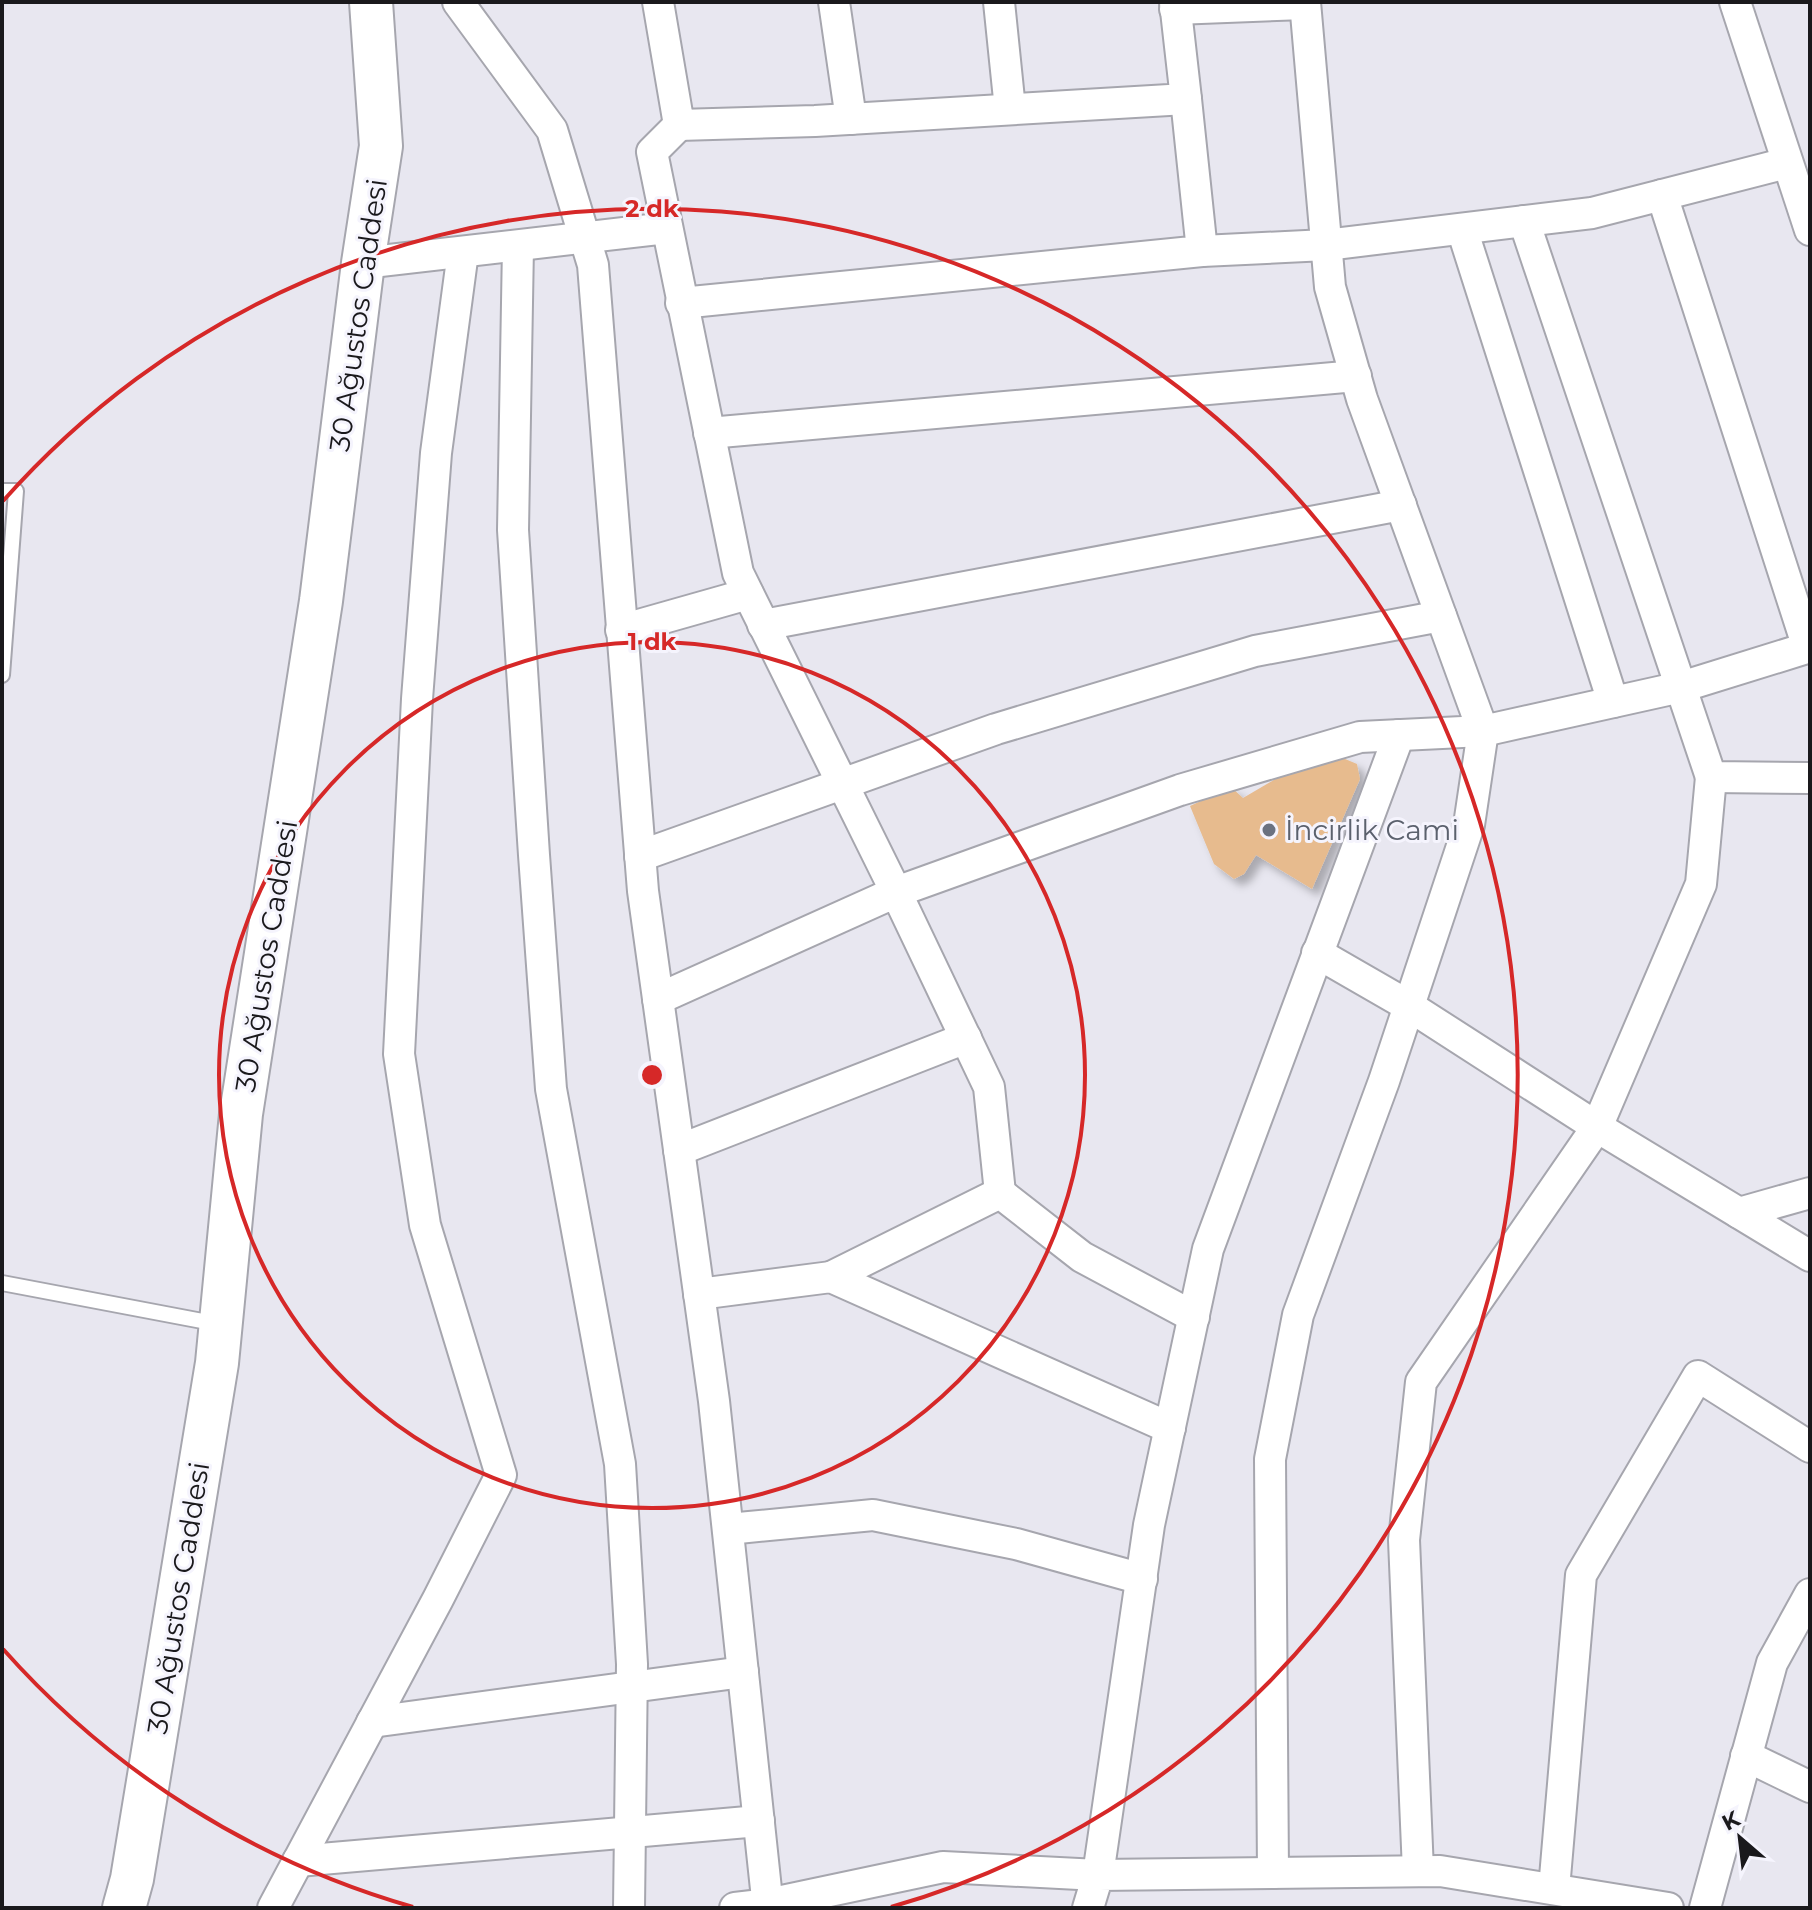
<svg xmlns="http://www.w3.org/2000/svg" width="1812" height="1910" font-family="Montserrat,sans-serif">
<style>
.building{fill:#e7bb8e;filter:url(#shadow)}
.lines{fill:none;stroke-linecap:round;stroke-linejoin:round}
.lane-casing{stroke:#a6a6ae;stroke-width:18}
.street-casing{stroke:#a6a6ae;stroke-width:34}
.secondary-casing{stroke:#a6a6ae;stroke-width:46}
.lane{stroke:#fff;stroke-width:14}
.street{stroke:#fff;stroke-width:30}
.secondary{stroke:#fff;stroke-width:42}
.ring{fill:none;stroke:#d62828;stroke-width:4}
.worship-dot{fill:#6b7280;stroke:#f5f4fd;stroke-width:3}
.labels{text-anchor:middle;dominant-baseline:central;stroke-width:6;stroke-linejoin:round;paint-order:stroke}
.street-label{font-size:28px;fill:#1a191c;stroke:#f5f4fd}
.worship-label{font-size:28px;fill:#5b616d;stroke:#f5f4fd;text-anchor:start}
.centre{fill:#d62828;stroke:#f5f4fd;stroke-width:4}
.ring-label{font-size:24px;text-anchor:middle;font-weight:bold;fill:#d62828;stroke:#f5f4fd;stroke-width:6;stroke-linejoin:round;paint-order:stroke}
</style>
<defs>
<filter id="shadow"><feDropShadow dx="7" dy="7" stdDeviation="4" flood-color="#0004"/></filter>
</defs>
<rect width="100%" height="100%" fill="#e8e7f0"/>
<path class="building" d="M1338,756L1357,764L1360,779L1312,889L1256,855L1244,874L1234,879L1214,864L1190,806L1231,787L1243,798L1306,761Z"/>
<g class="lines">
<g class="lane-casing">
<g id="lane">
<path d="M2,491H16L2,675"/>
<path d="M2,1283L218,1324"/>
</g>
</g>
<g class="street-casing">
<g id="street">
<path d="M458,2L552,130L593,265L643,891L714,1401L768,1908"/>
<path d="M658,2L679,125L815,121L1186,99L1175,2"/>
<path d="M834,2L851,119"/>
<path d="M999,2L1010,109"/>
<path d="M1735,2L1810,230"/>
<path d="M1175,9L1305,4"/>
<path d="M679,125L652,152L738,573L896,892L1180,790L1360,737L1483,731L1362,399L1330,287L1305,2"/>
<path d="M1662,195L1808,648"/>
<path d="M1524,221L1711,777L1810,778"/>
<path d="M1462,229L1613,702"/>
<path d="M518,246L513,530L534,855L551,1089L620,1464L632,1664L629,1908"/>
<path d="M1202,251L1326,245L1592,213L1787,163"/>
<path d="M363,263L667,228"/>
<path d="M681,303L1202,251L1186,99"/>
<path d="M709,433L1356,376"/>
<path d="M763,625L1401,505"/>
<path d="M621,630L748,594"/>
<path d="M640,856L996,729L1255,651L1441,616"/>
<path d="M1317,953L1409,1006L1597,1127L1810,1256"/>
<path d="M658,999L896,892L989,1087L1000,1193"/>
<path d="M679,1150L966,1038"/>
<path d="M1739,1213L1810,1193"/>
<path d="M831,1277L1000,1193L1082,1257L1194,1317"/>
<path d="M699,1294L831,1277L1170,1428"/>
<path d="M728,1529L873,1515L1016,1544L1142,1579"/>
<path d="M372,1722L743,1672"/>
<path d="M1746,1756L1810,1787"/>
<path d="M298,1861L759,1821"/>
<path d="M1418,1871L1404,1540L1421,1382L1597,1127L1701,884L1711,777"/>
<path d="M1273,1873L1270,1459L1298,1315L1384,1081L1469,825L1483,731L1681,687L1810,647"/>
<path d="M1554,1889L1581,1575L1698,1376L1810,1447"/>
<path d="M273,1908L438,1599L501,1475L425,1225L399,1054L417,699L436,453L463,252"/>
<path d="M735,1908L768,1904L943,1867L1098,1875L1149,1525L1208,1249L1399,735"/>
<path d="M1088,1908L1098,1875L1440,1871L1668,1908"/>
<path d="M1705,1908L1772,1663L1810,1594"/>
</g>
</g>
<g class="secondary-casing">
<path id="secondary" d="M124,1908L132,1879L217,1363L241,1114L321,601L363,263L381,146L371,2"/>
</g>
<use href="#lane" class="lane"/>
<use href="#street" class="street"/>
<use href="#secondary" class="secondary"/>
</g>
<g class="ring">
<circle cx="652" cy="1075" r="433"/>
<path d="M413 1907A866 866 0 0 1 3 1649M3 501A866 866 0 1 1 891 1907"/>
</g>
<circle class="worship-dot" cx="1269" cy="830" r="8"/>
<g class="labels">
<g class="street-label">
<text transform="translate(358 315) rotate(-82)">30 Ağustos Caddesi</text>
<text transform="translate(266 956) rotate(-81)">30 Ağustos Caddesi</text>
<text transform="translate(178 1598) rotate(-81)">30 Ağustos Caddesi</text>
</g>
<g class="worship-label">
<text x="1285" y="830">İncirlik Cami</text>
</g>
</g>
<circle cx="652" cy="1075" r="12" class="centre"/>
<g class="ring-label">
<text x="652" y="217">2 dk</text>
<text x="652" y="650">1 dk</text>
</g>
<rect width="1812" height="1910" fill="none" stroke="#1a191c" stroke-width="8"/>
<g transform="translate(1740 1838) rotate(332)" stroke="#f5f4fd" stroke-width="6" paint-order="stroke">
<path d="M0-6L14 30L0 20L-14 30Z" fill="#1a191c"/>
<text y="-12" font-size="22" font-weight="bold" text-anchor="middle" fill="#1a191c">K</text>
</g>
</svg>
